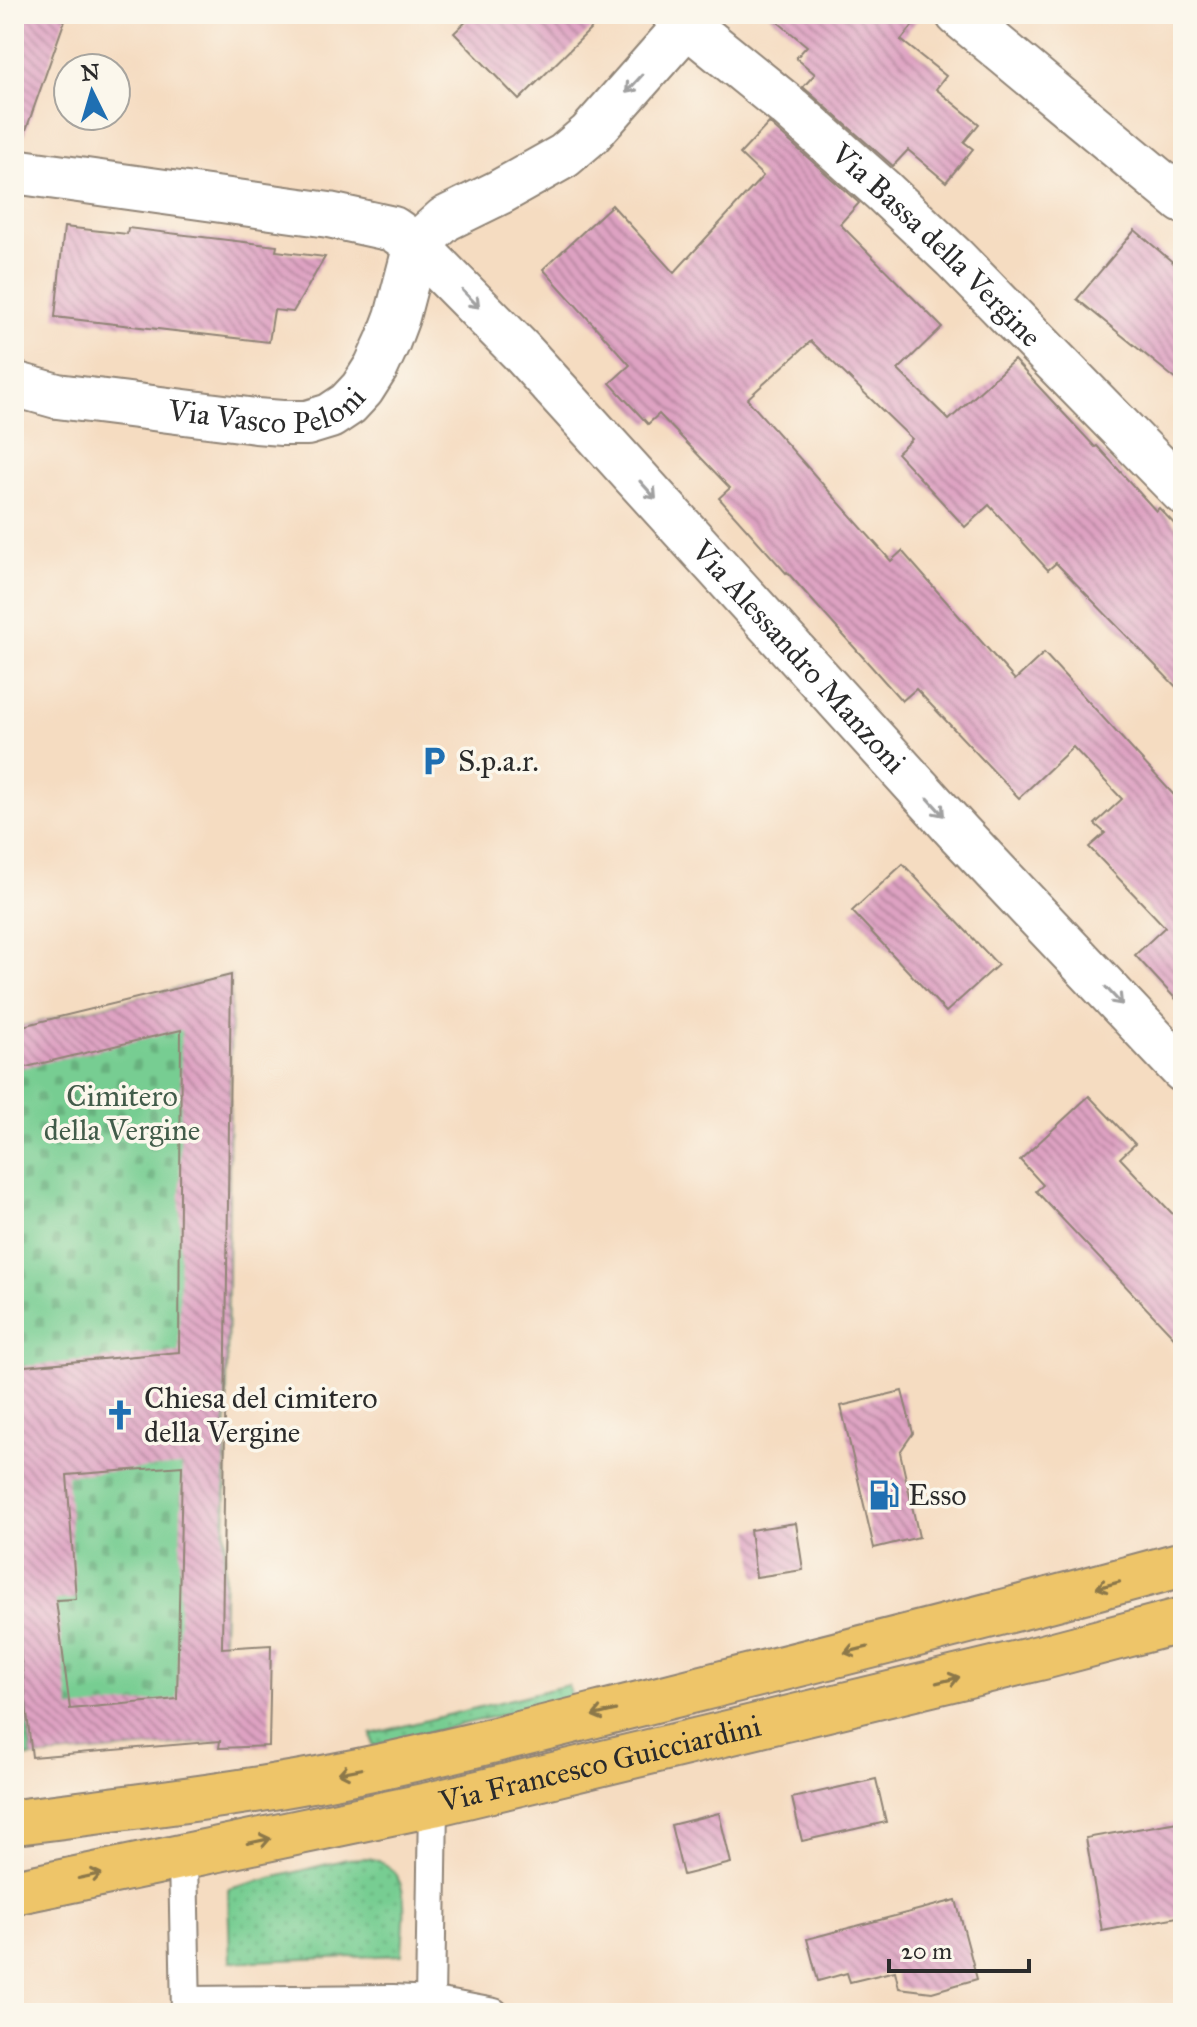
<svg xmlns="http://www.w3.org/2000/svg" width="1197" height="2027" font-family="'IM FELL Great Primer',serif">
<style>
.grass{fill:url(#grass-dots);stroke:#517c5e;stroke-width:2}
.cemetery{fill:url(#cemetery-stones);stroke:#517c5e;stroke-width:2}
.building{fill:url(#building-back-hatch);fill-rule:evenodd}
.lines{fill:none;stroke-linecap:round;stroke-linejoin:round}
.lane-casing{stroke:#908476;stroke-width:32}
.street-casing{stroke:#908476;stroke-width:48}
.primary-casing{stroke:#908476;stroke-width:48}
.lane{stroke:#fff;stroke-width:28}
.street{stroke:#fff;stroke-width:44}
.primary{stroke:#eec569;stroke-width:44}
.oneway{stroke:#a0a0a0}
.oneway2{stroke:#8c784a}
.labels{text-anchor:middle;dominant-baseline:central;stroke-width:7;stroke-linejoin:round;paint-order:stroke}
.street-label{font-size:30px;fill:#2b2b2b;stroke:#fbf7ec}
.poi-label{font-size:30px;fill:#2b2b2b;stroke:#fbf7ec;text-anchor:start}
.park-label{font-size:30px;fill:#425c4a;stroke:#fbf7ec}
</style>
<defs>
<pattern id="grass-dots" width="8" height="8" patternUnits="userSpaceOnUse" patternTransform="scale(2)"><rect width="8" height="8" fill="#77cd92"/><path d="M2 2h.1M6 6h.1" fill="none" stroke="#67b07e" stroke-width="1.8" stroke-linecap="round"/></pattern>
<pattern id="cemetery-stones" width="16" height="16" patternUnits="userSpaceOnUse" patternTransform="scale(2)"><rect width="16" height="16" fill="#77cd92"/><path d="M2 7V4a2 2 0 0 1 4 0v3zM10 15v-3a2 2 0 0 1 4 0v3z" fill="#67b07e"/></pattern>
<pattern id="building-back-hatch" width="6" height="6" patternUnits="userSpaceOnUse" patternTransform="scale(2)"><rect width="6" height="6" fill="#dea2c2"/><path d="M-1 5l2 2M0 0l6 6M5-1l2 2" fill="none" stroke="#b4849e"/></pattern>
</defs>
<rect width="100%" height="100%" fill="#fbf7ec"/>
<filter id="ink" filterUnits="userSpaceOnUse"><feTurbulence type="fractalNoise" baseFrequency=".0125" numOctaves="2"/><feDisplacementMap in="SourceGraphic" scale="16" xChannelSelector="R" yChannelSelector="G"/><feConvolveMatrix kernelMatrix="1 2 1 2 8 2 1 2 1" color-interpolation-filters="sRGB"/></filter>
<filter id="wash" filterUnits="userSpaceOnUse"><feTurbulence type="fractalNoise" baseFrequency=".006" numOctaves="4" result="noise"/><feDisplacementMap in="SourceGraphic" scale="32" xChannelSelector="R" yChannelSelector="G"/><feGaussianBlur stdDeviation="1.8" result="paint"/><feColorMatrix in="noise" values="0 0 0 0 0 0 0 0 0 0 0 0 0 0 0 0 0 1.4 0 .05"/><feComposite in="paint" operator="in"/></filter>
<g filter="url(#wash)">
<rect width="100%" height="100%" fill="#f5dcc1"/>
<g class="grass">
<path d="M14,1615H16L32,1757L14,1758Z"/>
<path d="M568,1685L571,1698L373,1746L371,1734Z"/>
<path d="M368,1858C416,1867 403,1919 402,1955L230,1962L228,1889L347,1859Z"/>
</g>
<path class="cemetery" d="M231,975L225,1565L220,1741L32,1757L16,1615H14V1028Z"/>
<g id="blocks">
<g class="building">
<path d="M14,14H67L20,147H14Z"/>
<path d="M474,14H606L519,100L454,33Z"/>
<path d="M768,14H922L901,40L946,76L936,89L979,124L964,142L973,149L946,182L908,150L893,166L803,87L815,74L796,58L807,46Z"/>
<path d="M769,123L859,203L840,224L942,327L898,370L949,420L1014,360L1095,447L1097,446L1156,511L1159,508L1183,533V694L1056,563L1048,570L989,505L965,527L897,453L912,439L811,341L747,399L891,561L902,551L1015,680L1044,653L1183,805V1007L1135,955L1165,927L1089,847L1105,833L1095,824L1122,799L1073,747L1019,798L916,689L902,701L787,572L786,573L719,498L730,488L659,414L648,424L610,383L630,365L543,269L612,205L674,273L763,176L740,154Z"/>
<path d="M64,227L127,234L128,228L277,246L276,251L325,257L293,312L274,310L269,342L55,317Z"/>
<path d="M1135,230L1183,271V385L1077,299Z"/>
<path d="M903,864L998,965L946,1012L852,911Z"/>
<path d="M231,975L222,1648L271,1645L269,1746L219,1748L220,1741L32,1757L14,1599V1367L179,1352L181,1030L14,1070V1028ZM182,1466L177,1699L70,1709L56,1600L76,1599L67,1475Z"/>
<path d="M1089,1096L1135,1144L1120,1158L1183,1225V1347L1036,1191L1043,1185L1020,1160Z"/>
<path d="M902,1391L913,1433L900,1452L919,1537L874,1548L841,1406Z"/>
<path d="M796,1523L803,1570L756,1577L750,1530Z"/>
<path d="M876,1779L886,1822L802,1841L792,1798Z"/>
<path d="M719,1813L731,1863L683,1875L671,1825Z"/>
<path d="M1183,1821V1916L1102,1931L1086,1838Z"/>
<path d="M956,1900L977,1979L932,1992L899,1988L895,1971L850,1982L847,1973L818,1981L807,1939Z"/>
</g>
</g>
</g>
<g filter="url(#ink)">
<use href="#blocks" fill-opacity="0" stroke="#908476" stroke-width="2"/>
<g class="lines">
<g class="lane-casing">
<g id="lane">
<path d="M183,1857L186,2013"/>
<path d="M186,2001L393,1999L430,2001L494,2013"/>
<path d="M430,2001L433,1804"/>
</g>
</g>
<g class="street-casing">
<g id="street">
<path id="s1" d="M674,14L791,109L882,190L954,258L1183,492"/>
<path d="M958,14L1183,201"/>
<path id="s2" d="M14,171L329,215L393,229L416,245L521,351L959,833L1183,1070"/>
<path id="s3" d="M14,384L57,396L256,421L282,423H307L330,416L348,404L362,389L376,367L388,341L397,317L416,245L445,219L500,192L564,156L590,134L696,14"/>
</g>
</g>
<g class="primary-casing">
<g id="primary">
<path d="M14,1822C102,1811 190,1801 278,1786C409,1764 538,1729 667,1697C840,1654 1012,1611 1183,1564"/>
<path id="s4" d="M14,1892L433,1804L1043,1657L1183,1620"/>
</g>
</g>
<use href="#lane" class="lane"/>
<use href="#street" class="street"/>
<use href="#primary" class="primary"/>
</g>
<defs><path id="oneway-shaft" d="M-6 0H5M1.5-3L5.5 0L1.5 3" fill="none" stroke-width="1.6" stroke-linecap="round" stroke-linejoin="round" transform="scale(2)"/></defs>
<g class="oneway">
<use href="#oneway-shaft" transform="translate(634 84) rotate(132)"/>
<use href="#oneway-shaft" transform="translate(471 299) rotate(46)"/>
<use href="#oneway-shaft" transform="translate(648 490) rotate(48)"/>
<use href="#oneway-shaft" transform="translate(936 807) rotate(48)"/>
<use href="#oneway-shaft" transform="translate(1114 996) rotate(47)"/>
</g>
<g class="oneway2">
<use href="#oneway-shaft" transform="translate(1108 1585) rotate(165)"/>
<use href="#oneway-shaft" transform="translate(856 1650) rotate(166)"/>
<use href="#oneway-shaft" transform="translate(948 1680) rotate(-14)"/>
<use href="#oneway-shaft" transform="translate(604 1713) rotate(166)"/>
<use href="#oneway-shaft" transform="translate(350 1771) rotate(169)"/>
<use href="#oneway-shaft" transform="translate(259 1841) rotate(-12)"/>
<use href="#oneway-shaft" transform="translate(90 1876) rotate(-12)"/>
</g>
</g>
<defs>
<g id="parking-bare" transform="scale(2.4)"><path d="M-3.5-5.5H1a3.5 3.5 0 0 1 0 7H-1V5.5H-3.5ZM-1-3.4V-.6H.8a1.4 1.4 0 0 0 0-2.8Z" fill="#1f6fb2" stroke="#fbf7ec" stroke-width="2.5" paint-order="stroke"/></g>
<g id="church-bare" transform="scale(2.4)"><path d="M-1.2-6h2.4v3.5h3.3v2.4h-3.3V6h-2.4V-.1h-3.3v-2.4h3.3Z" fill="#1f6fb2" stroke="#fbf7ec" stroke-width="2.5" paint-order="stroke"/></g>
<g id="fuel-bare" transform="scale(2.4)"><path d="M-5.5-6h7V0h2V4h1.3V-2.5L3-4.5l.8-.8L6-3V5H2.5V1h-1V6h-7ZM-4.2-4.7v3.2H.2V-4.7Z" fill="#1f6fb2" stroke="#fbf7ec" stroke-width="2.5" paint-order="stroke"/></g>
</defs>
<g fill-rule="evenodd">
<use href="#parking-bare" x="434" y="761"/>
<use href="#church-bare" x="120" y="1415"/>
<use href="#fuel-bare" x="884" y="1495"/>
</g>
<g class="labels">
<g class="street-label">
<text stroke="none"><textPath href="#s1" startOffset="350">Via Bassa della Vergine</textPath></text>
<text stroke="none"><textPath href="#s3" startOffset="258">Via Vasco Peloni</textPath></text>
<text stroke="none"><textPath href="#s2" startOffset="974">Via Alessandro Manzoni</textPath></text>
<text stroke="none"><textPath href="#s4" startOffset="600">Via Francesco Guicciardini</textPath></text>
</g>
<g class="poi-label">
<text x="458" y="761">S.p.a.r.</text>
<text x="144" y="1398">Chiesa del cimitero<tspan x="144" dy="34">della Vergine</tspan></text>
<text x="908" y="1495">Esso</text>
</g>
<g class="park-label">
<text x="122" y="1096">Cimitero<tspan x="122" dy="34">della Vergine</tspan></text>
</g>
</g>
<rect width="1197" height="2027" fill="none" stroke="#fbf7ec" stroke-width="48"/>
<g transform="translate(92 92) rotate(355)"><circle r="38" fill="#fbf7ec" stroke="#a8a59f" stroke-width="2"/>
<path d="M0-6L14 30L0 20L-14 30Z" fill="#1f6fb2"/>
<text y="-12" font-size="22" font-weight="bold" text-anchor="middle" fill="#2b2b2b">N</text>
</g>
<path d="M889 1959v12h140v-12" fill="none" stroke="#2b2b2b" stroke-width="4"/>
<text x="901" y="1959" font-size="24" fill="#2b2b2b" stroke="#fbf7ec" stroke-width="6" paint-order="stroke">20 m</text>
</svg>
